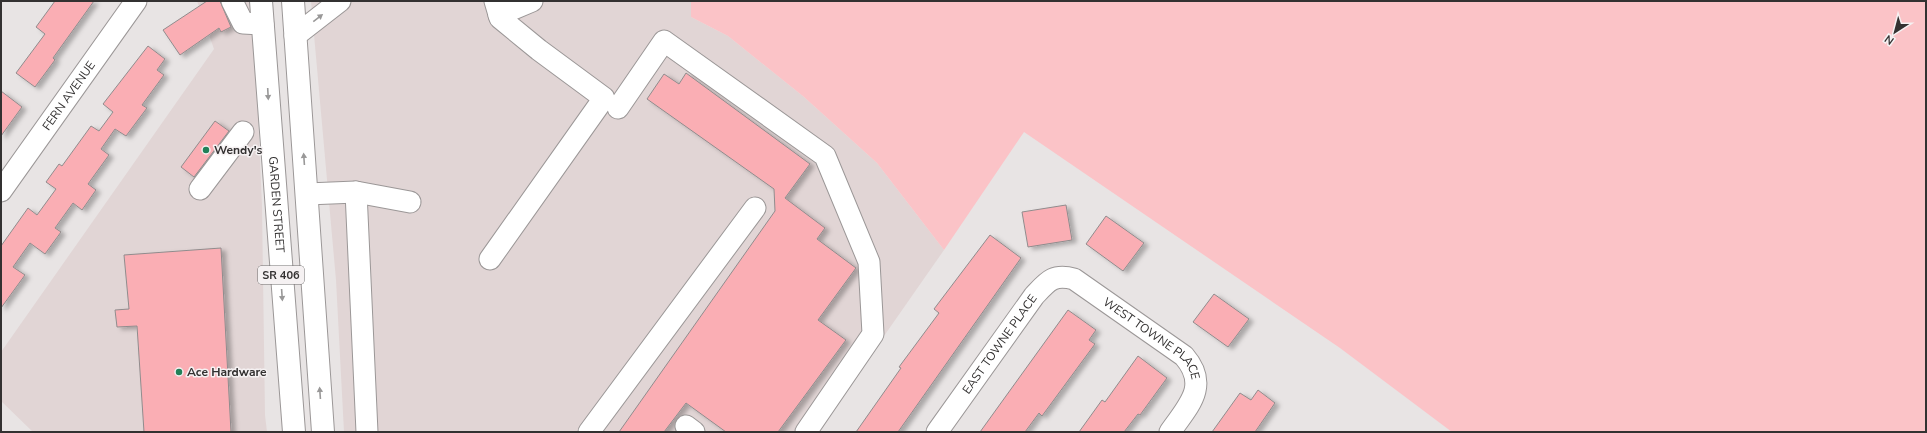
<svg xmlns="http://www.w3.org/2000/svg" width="1927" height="433" font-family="'Nunito Sans',sans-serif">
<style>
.built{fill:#e1d5d5}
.green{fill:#fbc3c7}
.building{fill:#faaeb4;stroke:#908c8d;filter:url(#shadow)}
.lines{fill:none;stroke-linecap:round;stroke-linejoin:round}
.minor-casing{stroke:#9b9797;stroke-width:23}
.major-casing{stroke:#9b9797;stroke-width:24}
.minor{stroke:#fff;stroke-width:21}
.major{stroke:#fff;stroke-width:22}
.oneway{fill:#999898}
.poi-dot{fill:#228058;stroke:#f5f1f2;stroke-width:1.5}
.labels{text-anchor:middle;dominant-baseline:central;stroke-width:3;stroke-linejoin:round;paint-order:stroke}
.shield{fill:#f5f1f2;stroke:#6d6b6b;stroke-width:1}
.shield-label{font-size:11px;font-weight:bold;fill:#333131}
.street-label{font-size:12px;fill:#333131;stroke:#f5f1f2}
.poi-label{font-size:12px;font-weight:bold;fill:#333131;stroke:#f5f1f2;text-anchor:start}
</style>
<defs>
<filter id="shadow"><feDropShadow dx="4.5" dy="2.5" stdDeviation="2" flood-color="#0004"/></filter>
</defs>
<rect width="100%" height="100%" fill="#e8e4e4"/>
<g class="built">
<path d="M197,1H253L262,206L265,415L267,432H33L1,401V352L214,49Z"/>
<path d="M311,1H691V17L728,36L804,97L877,163L944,250L817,432H344L336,280Z"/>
</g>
<path class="green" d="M691,1H1926V432H1452L1340,348L1024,132L944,250L877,163L804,97L728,36L691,17Z"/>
<g class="building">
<path d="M55,1H94L53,58L55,60L35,87L16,73L45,34L36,27Z"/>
<path d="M207,1H220L231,27L221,32L219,28L180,55L163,30Z"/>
<path d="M148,46L165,59L157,70L164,75L142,105L147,108L126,136L115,129L101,149L109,155L88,184L96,190L82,210L73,203L55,228L61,232L45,254L30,243L13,267L25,275L1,308V246L28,208L37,215L56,189L46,182L59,164L62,166L91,126L99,131L113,112L103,104Z"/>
<path d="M686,73L810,164L785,198L825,228L817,239L856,268L818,320L846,340L778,432H726L686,403L664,432H619L775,211L774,189L647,99L664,74L679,84Z"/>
<path d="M1,91L22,107L1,136Z"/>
<path d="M215,121L229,131L194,177L181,167Z"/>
<path d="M1066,205L1072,240L1028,247L1022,212Z"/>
<path d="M1106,216L1144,243L1123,271L1086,244Z"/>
<path d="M990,235L1021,258L898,432H856L901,368L899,367L939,313L934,309Z"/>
<path d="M221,248L231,432H144L137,326L117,327L115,310L129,309L124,255Z"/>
<path d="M1214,294L1249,319L1228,347L1193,322Z"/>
<path d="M1068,310L1096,330L1089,340L1095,344L1042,416L1039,413L1025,432H980Z"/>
<path d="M1138,356L1167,378L1140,415L1138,414L1124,432H1079L1102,400L1105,402Z"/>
<path d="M1258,390L1275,403L1255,432H1212L1240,393L1251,400Z"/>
</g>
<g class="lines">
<g class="minor-casing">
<g id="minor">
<path d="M232,1L243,23L263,24"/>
<path d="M499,15L532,1"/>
<path d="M295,36L340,1"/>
<path d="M618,108L664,41L825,156L869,262L873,334L806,432"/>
<path d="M200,189L243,132"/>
<path id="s1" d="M1,191L136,1"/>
<path d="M356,192L367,432"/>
<path d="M307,194L356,192L410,202"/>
<path d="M490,259L604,98L539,50L500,18L495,1"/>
<path d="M686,426L694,432"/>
<path d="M589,432L755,208"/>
<path id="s2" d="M937,432L1034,296C1047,282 1053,273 1074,279L1184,356C1210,386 1188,406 1170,432"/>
</g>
</g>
<g class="major-casing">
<g id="major">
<path id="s3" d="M261,1L294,432"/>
<path d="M293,1L323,432"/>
</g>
</g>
<use href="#minor" class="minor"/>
<use href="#major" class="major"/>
</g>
<defs><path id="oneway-solid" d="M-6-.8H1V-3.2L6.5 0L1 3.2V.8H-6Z"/></defs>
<g class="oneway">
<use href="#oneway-solid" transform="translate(318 18) rotate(-38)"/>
<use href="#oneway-solid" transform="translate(268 94) rotate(87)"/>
<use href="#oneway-solid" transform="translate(304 159) rotate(-94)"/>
<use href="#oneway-solid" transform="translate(282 295) rotate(86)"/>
<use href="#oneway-solid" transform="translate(320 393) rotate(-94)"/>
</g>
<g class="poi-dot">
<circle cx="206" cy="150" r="4"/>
<circle cx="179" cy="372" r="4"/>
</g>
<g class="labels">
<rect class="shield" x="258" y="266" width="46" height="18" rx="3"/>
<g class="shield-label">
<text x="281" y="275">SR 406</text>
</g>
<g class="street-label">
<text stroke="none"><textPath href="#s1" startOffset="117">FERN AVENUE</textPath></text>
<text stroke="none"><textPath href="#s3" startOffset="204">GARDEN STREET</textPath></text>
<text stroke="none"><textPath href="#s2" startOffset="313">WEST TOWNE PLACE</textPath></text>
<text stroke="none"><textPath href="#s2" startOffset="108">EAST TOWNE PLACE</textPath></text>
</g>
<g class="poi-label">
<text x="214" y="150">Wendy's</text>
<text x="187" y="372">Ace Hardware</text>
</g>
</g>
<rect width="1927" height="433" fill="none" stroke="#333131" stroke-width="4"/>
<g transform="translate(1895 32) rotate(216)" stroke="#f5f1f2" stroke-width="3" paint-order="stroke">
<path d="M0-3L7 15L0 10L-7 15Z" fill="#333131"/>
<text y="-6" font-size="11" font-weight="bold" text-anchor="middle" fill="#333131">N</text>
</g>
</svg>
